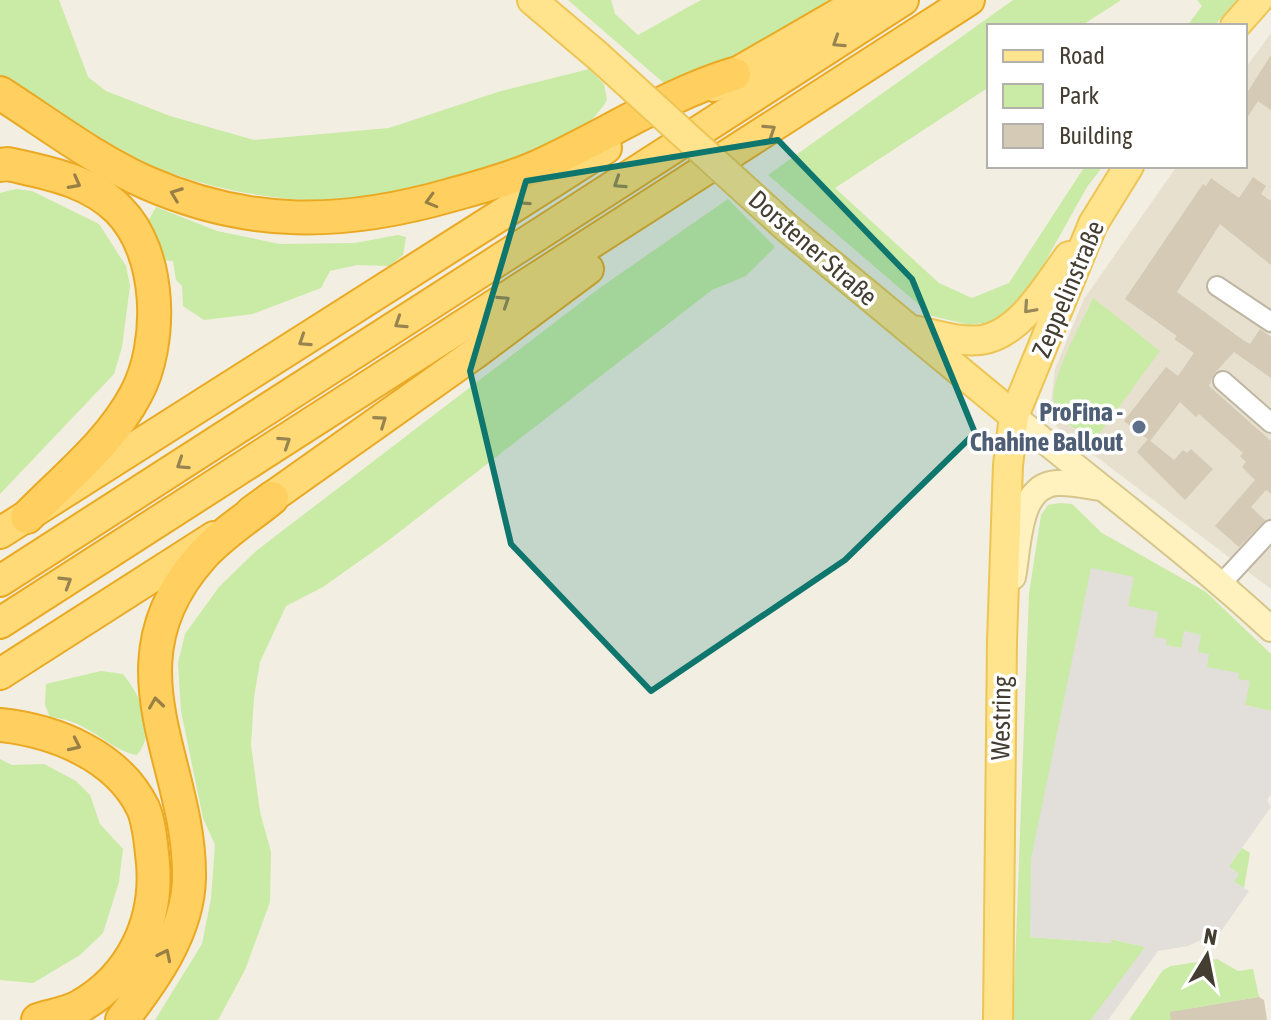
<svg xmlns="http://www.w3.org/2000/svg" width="1271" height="1020" font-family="'Asap Condensed',sans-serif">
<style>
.residential{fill:#e7e0ce}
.green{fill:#c9eba5}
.parking{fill:#e2dfda}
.building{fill:#d4cab5}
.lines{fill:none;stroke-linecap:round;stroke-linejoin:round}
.minor-casing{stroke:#beb6a3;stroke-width:22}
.secondary-casing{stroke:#d6c68c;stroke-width:28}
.primary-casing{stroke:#edc554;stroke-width:32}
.trunk-casing{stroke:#eaa923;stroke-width:34}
.motorway-casing{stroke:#eaa923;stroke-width:36}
.minor{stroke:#fff;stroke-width:18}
.secondary{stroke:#fff2be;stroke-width:24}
.primary{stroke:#ffe38d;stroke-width:28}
.trunk{stroke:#ffda76;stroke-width:30}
.motorway{stroke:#ffd05f;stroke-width:32}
.primary-bridge-casing{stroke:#edc554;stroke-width:32;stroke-linecap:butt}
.primary-bridge{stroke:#ffe38d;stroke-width:28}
.oneway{stroke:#988450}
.oneway2{stroke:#987f46}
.oneway3{stroke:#98885a}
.marked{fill:#0f766e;fill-opacity:0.2;stroke:#0f766e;stroke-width:6;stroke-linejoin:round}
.service-dot{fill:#5c6f8a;stroke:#fff;stroke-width:3}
.labels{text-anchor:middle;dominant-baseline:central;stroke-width:7;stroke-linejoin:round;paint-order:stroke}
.street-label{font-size:26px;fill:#443d31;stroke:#fff}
.service-label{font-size:26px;font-weight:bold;fill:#4e5e75;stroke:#fff;text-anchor:end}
</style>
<rect width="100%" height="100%" fill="#f2eee1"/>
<path class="residential" d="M1271,33V589L1057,427L1050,413L1055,369L1084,299L1177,166H1245V69Z"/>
<g class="green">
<path d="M0,0H59L88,77L106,91L170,116L254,140L389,128L501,91L589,69L604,84L607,100C582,143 524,160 478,172C438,182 396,197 354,200C284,205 186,187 125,152C83,128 42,101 0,77Z"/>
<path d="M568,0H611L615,14L638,35L701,0H839L727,59L666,85Z"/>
<path d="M1013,0H1121L1081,26H989V87L835,188L939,283L972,298L1009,283L1085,166H1103L1087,187L1021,305L996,321L970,325L932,316L768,175Z"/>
<path d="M1197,0H1237L1214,26H1187L1202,6Z"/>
<path d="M16,189L32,191L99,224L126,266L130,286L122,347L114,374L0,494V193Z"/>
<path d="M728,199L775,247L746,276L712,290L385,543L323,587L286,606L260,662L254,697L251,745L260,812L271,852L270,902L245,970L218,1020H155L202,944L211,899L215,845L203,818L181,711L178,663L185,634L219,587L256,551L601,287Z"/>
<path d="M156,207L217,231L280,244L355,243L398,235L406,237L403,255L389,266L357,265L330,271L321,288L253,314L204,320L183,306L182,286L176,280L173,261L161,260L144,229Z"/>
<path d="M1093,298L1160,351L1093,442C1081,432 1058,420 1054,403C1049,379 1083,321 1093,298Z"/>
<path d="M1060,503L1072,504L1102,533L1206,592L1271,654V711L1244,705L1237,679L1207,667L1198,652L1166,645L1030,937L1111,943L1110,939L1146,947L1091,1020H1013L1029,594L1041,515L1048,505Z"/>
<path d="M101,671L123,674C141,697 158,730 137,755C105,749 92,721 50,717L45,705L46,684Z"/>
<path d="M0,759L12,765L44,764L76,781L90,795L100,824L123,849L119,882L103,933L80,955L33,983L0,980Z"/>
<path d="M1242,848L1250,853L1244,888L1234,882L1229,866Z"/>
<path d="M1217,959L1238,971L1253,969L1259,997L1188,1009L1185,1020H1129L1163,970L1171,966Z"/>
</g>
<path class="parking" d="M1091,568L1134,577L1128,606L1158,612L1154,637L1167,639L1166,645L1181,648L1184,631L1201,635L1198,652L1209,654L1207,667L1239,673L1238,679L1250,681L1245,705L1271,711V794L1267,800L1271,807L1229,866L1239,874L1234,882L1249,891L1222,930L1188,946L1158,951L1108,1020H1091L1145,947L1111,939L1112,943L1030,937L1031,859Z"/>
<g class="building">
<path d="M1271,55V110L1258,101L1245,121V96Z"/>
<path d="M1253,177L1266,186L1261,194L1271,201V265L1220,224L1177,292L1243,340L1250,344L1260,329L1271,337V378L1234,352L1214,374L1209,386L1271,441V494L1266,490L1251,507L1265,520L1239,547L1215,526L1255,480L1242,467L1246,462L1240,456L1243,453L1199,414L1196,417L1180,402L1150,441L1124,421L1166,367L1178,376L1194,353L1174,339L1177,336L1125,299L1203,184L1206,186L1211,178L1239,198Z"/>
<path d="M1148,439L1174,460L1183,450L1187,453L1191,449L1213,469L1185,500L1137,452Z"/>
<path d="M1259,997L1264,1000L1267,1020H1171L1170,1012Z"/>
</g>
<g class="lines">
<g class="minor-casing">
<g id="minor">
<path d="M1217,286L1271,322"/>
<path d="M1223,381L1271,423"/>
<path d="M1222,583L1271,530"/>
</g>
</g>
<g class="secondary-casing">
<g id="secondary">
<path d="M1014,416C1100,488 1189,553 1271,629"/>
<path d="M1013,577C1019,548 1017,485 1057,483C1071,482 1087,486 1101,488"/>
</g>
</g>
<g class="primary-casing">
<g id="primary">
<path d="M532,0L598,56"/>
<path d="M1235,26L1258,0"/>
<path d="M786,227L1014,416"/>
<path d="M913,330C934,334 959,343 981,340C1021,334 1047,285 1069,256"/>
<path d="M998,1020L1002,641L1008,465L1014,416L1093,224L1129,166"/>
</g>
</g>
<g class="trunk-casing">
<g id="trunk">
<path d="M714,86L863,0"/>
<path d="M251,512L474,354L588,269"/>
<path d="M0,533L606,148"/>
<path d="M0,581L903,0"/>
<path d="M0,623L969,0"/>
<path d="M0,674L214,537"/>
</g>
</g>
<g class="motorway-casing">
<g id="motorway">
<path d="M0,93C47,123 94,159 145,182C249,228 343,226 451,195C480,187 510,179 537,167C604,137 665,95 734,74"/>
<path d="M0,165L8,164C47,173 90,180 119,210C162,253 163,344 136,394C111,442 64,479 27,517"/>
<path d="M0,725C55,731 117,755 143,808C150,824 151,846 153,863C158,922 132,977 79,1007C67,1013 51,1016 38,1020"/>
<path d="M122,1020C153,980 188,932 189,878C191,763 104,666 201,557C220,535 249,517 272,498"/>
</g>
</g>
<use href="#minor" class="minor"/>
<use href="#secondary" class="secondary"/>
<use href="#primary" class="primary"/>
<use href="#trunk" class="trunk"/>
<use href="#motorway" class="motorway"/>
<g class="primary-bridge-casing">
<path id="primary-bridge" d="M598,56L786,227"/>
</g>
<use href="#primary-bridge" class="primary-bridge"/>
</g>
<defs><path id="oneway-chevron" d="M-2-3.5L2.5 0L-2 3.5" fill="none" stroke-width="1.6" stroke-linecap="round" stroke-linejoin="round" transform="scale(2)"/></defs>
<g class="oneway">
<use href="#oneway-chevron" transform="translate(838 42) rotate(147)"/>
<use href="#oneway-chevron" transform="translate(770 130) rotate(-33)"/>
<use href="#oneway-chevron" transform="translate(619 183) rotate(147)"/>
<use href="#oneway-chevron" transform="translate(523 200) rotate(147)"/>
<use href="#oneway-chevron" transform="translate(504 301) rotate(-33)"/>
<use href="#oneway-chevron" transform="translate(400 323) rotate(147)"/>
<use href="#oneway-chevron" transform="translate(304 341) rotate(147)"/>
<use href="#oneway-chevron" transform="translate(381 421) rotate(-35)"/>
<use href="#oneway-chevron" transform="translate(285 442) rotate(-33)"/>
<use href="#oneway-chevron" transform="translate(182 464) rotate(147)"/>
<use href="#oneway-chevron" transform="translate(66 582) rotate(-32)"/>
</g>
<g class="oneway2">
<use href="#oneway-chevron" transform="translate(75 183) rotate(28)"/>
<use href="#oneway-chevron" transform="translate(176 194) rotate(-159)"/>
<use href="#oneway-chevron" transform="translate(431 201) rotate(164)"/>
<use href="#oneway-chevron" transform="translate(156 703) rotate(-98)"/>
<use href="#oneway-chevron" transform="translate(75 745) rotate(25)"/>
<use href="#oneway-chevron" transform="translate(165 955) rotate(-64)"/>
</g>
<use class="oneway3" href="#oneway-chevron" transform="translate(1029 308) rotate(132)"/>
<path class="marked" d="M778,140L912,279L975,433L845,560L651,691L511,544L470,371L526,181Z"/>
<circle class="service-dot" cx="1139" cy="427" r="8"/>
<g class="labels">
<g class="street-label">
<text transform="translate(813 248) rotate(41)">Dorstener Straße</text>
<text transform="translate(1068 289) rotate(-67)">Zeppelinstraße</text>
<text transform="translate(1001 718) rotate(-89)">Westring</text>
</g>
<g class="service-label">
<text x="1123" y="412">ProFina -<tspan x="1123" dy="30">Chahine Ballout</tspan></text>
</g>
</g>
<rect x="987" y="24" width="260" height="144" fill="#ffffff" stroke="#b4b1ad" stroke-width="2"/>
<rect x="1003" y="50" width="40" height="12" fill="#ffe38d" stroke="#b4b1ad" stroke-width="2"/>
<text x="1059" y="64" font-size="24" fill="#443d31">Road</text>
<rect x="1003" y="84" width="40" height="24" fill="#c9eba5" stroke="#b4b1ad" stroke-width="2"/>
<text x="1059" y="104" font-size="24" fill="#443d31">Park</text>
<rect x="1003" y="124" width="40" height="24" fill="#d4cab5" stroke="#b4b1ad" stroke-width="2"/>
<text x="1059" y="144" font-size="24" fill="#443d31">Building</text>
<g transform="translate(1207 956) rotate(10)" stroke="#ffffff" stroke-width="6" paint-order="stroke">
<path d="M0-6L14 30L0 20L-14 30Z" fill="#443d31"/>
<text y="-12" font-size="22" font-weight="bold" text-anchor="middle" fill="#443d31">N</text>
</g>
</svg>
